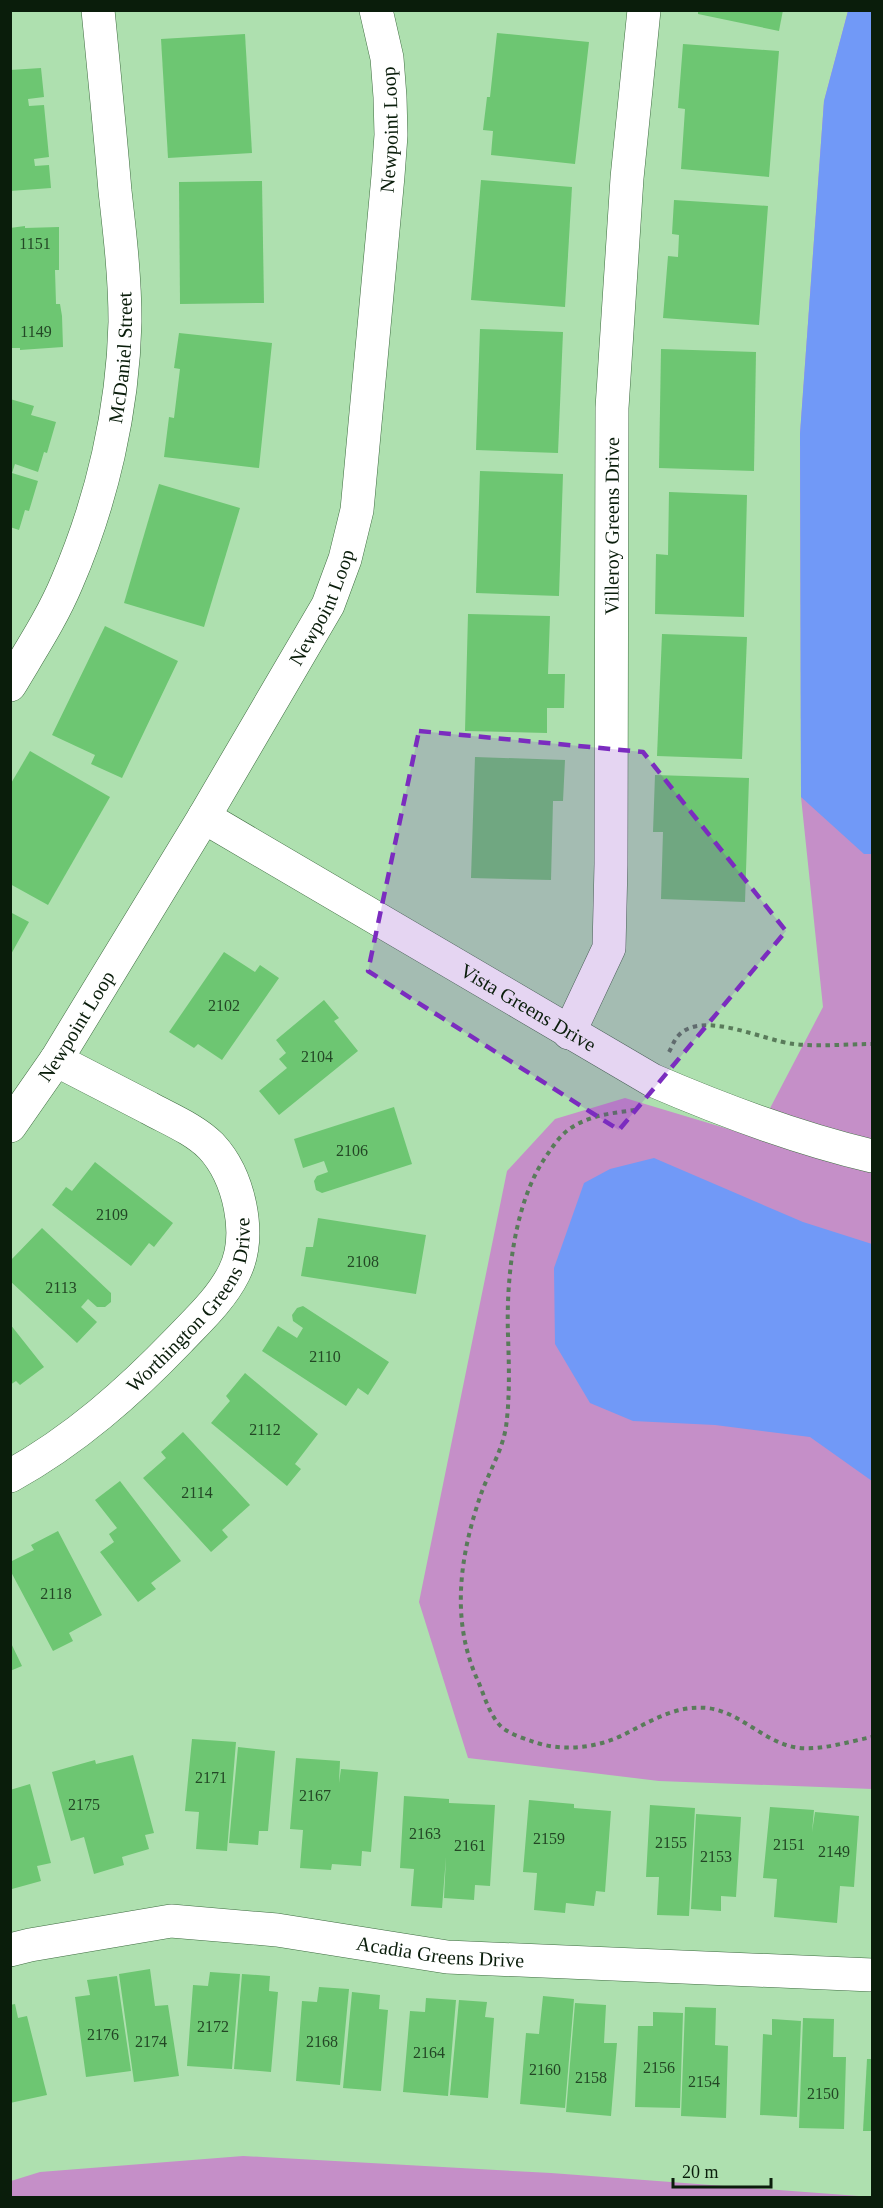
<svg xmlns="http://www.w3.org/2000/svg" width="883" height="2208" font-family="Georgia,serif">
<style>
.green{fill:#c58fc8}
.water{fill:#7199f7}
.building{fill:#6dc672}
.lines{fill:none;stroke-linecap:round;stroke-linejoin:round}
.minor-casing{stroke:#3e6c40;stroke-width:34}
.path{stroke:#597b5a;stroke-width:4;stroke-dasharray:4.5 4.5;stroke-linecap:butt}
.minor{stroke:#fff;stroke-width:33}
.marked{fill:#7b2cbf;fill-opacity:0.2;stroke:#7b2cbf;stroke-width:4.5;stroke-dasharray:12 8;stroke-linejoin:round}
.labels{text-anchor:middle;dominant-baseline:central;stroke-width:4.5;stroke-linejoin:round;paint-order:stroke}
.number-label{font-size:16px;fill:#234725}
.street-label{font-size:20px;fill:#0a1d0b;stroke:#aee0af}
</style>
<rect width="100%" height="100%" fill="#aee0af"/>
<g class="green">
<path d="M848,11H872V1789L659,1781L468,1758L419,1602L507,1171L555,1119L625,1098L755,1137L823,1007L801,797L800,434L824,101Z"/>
<path d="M243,2156L551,2173L872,2197H11V2181L40,2172Z"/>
</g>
<g class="water">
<path d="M848,11H872V854H864L801,797L800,434L824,101Z"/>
<path d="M654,1158L803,1222L872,1244V1481L810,1437L715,1425L633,1421L590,1403L555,1344L554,1268L584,1183L610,1169Z"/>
</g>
<g class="building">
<path d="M698,10H783L779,31L698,14Z"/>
<path d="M497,33L589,42L575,164L491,155L493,131L483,130L487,97H490Z"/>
<path d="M245,34L252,153L168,158L161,39Z"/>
<path d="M683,44L779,51L769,177L681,169L685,109L678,108Z"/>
<path d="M41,68L44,97L28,99L29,106L44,105L49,157L34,159L35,166L49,165L51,188L10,191V70Z"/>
<path d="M481,180L572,187L565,307L471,300Z"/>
<path d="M262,181L264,303L180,304L179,182Z"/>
<path d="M674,200L768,206L759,325L663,318L668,256L678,257L679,235L672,234Z"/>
<path d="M25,226V228L59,227V270H55L56,304H60L62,316L63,347L20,350V348H10V228Z"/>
<path d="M480,329L563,332L558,453L476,450Z"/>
<path d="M179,333L272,343L259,468L164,457L169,417L174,418L180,369L174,368Z"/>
<path d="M661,349L756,352L754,471L659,468Z"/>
<path d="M10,399L34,406L31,415L56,422L47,453L44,452L38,472L15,464L12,473L38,481L29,511L25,510L19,530L10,527Z"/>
<path d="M480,471L563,474L559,596L476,593Z"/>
<path d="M159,484L240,508L204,627L124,603Z"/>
<path d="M669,492L747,495L744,617L655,614L656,554L668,555Z"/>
<path d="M468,614L550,616L548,674H565L564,708H547V733L465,731Z"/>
<path d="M105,626L178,661L122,778L91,764L95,755L52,735Z"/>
<path d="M662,634L747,637L742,759L657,756Z"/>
<path d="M30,751L110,797L48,905L10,884V785Z"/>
<path d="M475,757L565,760L563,801H553L551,880L471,878Z"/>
<path d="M655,775L749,778L745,902L661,899L663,832H653Z"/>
<path d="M10,912L29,922L10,956Z"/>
<path d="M224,952L255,972L260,965L279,978L222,1060L198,1044L194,1048L169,1032Z"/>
<path d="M324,1000L339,1018L334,1021L358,1051L279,1115L259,1091L287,1068L279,1059L286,1053L276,1040Z"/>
<path d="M394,1107L412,1164L322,1193L316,1190L314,1181L317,1176L328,1172L324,1161L303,1168L294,1139Z"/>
<path d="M95,1162L173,1223L154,1247L149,1243L131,1266L52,1205L66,1187L72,1191Z"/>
<path d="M318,1218L426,1235L416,1294L301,1276L306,1247H313Z"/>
<path d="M42,1228L111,1293V1302L105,1307H97L88,1299L81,1307L97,1322L77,1343L10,1281V1261Z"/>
<path d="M303,1306L389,1362L368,1395L358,1388L346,1406L262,1351L278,1326L297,1338L303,1328L293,1321L292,1315L297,1308Z"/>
<path d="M10,1324L44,1367L20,1385L16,1381L10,1385Z"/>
<path d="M245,1373L318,1434L295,1464L301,1469L287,1486L211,1423L230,1401L226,1396Z"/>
<path d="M183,1432L250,1505L222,1530L228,1537L211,1552L143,1478L166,1458L161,1452Z"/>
<path d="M120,1481L181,1561L151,1583L156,1589L138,1602L100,1552L114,1542L109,1534L117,1528L95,1500Z"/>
<path d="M58,1531L102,1615L69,1633L73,1641L53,1651L10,1570V1562L34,1550L31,1545Z"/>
<path d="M10,1641L22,1666L10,1671Z"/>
<path d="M192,1739L236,1742L227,1851L196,1849L199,1812L185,1811Z"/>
<path d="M238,1747L275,1751L268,1831H259L258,1845L229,1843Z"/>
<path d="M133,1755L154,1833L145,1835L149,1849L122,1857L124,1865L94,1874L84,1837L71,1841L52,1772L95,1760L96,1764Z"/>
<path d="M296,1758L340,1761L339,1783L341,1769L378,1772L371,1852L362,1851L361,1866L332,1864L331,1870L300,1868L303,1830L290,1829Z"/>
<path d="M30,1784L51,1863L37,1866L41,1881L12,1889L10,1790Z"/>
<path d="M404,1796L449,1799V1803L495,1805L490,1886L475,1885L474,1900L444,1898L446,1857L442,1908L411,1906L414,1869L400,1868Z"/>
<path d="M529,1800L574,1804V1808L611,1811L605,1892L596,1891L594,1906L566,1903L565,1913L534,1910L537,1873L523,1872Z"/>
<path d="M650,1805L695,1808L689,1916L657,1915L659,1877H646Z"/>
<path d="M770,1807L814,1810L812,1832L815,1812L859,1816L854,1887L840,1886L837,1923L774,1917L777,1879L763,1878Z"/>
<path d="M696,1814L741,1817L736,1897L721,1896V1911L691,1909Z"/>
<path d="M150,1969L155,2006L168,2005L179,2076L134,2082L119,1974Z"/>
<path d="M210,1972L240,1974L232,2069L187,2066L193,1985L208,1986Z"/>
<path d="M242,1974L270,1976L269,1991L278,1992L271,2072L234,2069Z"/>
<path d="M117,1976L131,2071L86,2077L75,1997L90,1995L87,1980Z"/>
<path d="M319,1987L349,1989L340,2085L296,2081L302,2001L317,2002Z"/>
<path d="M352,1992L380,1995L379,2009L388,2010L381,2091L343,2088Z"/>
<path d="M543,1996L574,1999L565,2108L520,2104L526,2033L539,2034Z"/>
<path d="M426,1998L456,2000L448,2096L403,2092L410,2011L425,2012Z"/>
<path d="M459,2000L487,2002L485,2017L494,2018L488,2098L450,2095Z"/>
<path d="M575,2003L606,2005L604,2043H617L611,2116L566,2112Z"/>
<path d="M15,2004L18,2018L27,2016L47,2095L10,2103V2005Z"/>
<path d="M685,2007L716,2008L715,2045L728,2046L726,2118L681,2116Z"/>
<path d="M653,2012L683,2013L680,2108L635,2107L638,2026H653Z"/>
<path d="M803,2018L834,2019L833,2057H846L844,2129L799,2128Z"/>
<path d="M772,2019L801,2021L797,2117L760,2115L763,2034L772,2035Z"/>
<path d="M867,2059H872V2131H863Z"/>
</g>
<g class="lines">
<g class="minor-casing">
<g id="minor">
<path id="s1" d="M10,685C30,651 52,618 67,582C102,501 123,410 125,322C125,278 120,235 115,191C110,131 104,71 98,10"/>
<path id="s2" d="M204,817L652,1080C724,1111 796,1138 872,1156"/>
<path id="s3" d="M569,1033L609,948L611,864L612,408L627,178L644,10"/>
<path id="s4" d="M10,1126L56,1060L204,817L328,605L345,559L357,510L388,176L391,135L390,97L387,58L376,10"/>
<path id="s5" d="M10,1476C75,1440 129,1392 179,1340C199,1319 221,1299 234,1273C253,1235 239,1176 211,1146C194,1129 169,1119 149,1108C118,1092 87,1076 56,1060"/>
<path id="s6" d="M10,1950L30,1945L171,1921L277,1930L447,1957L872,1975"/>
</g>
</g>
<g class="path">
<path d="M669,1052C672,1047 674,1040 678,1036C702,1009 764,1041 794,1044C819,1047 847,1044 872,1044"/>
<path d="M635,1110C613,1113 588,1115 568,1130C560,1136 553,1146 547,1155C514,1201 506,1279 508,1335C509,1366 510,1396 506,1427C502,1451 489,1472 481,1494C460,1555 450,1620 478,1681C485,1697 490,1718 504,1729C513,1735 525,1739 534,1742C563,1752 598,1748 625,1734C651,1721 676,1705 707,1708C736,1711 759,1736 786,1745C812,1754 846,1742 872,1737"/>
</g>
<use href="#minor" class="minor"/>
</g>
<path class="marked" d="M419,731L643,752L786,931L619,1130L368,971Z"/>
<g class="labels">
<g class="number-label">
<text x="35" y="243">1151</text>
<text x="36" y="331">1149</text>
<text x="224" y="1005">2102</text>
<text x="317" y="1056">2104</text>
<text x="352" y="1150">2106</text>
<text x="112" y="1214">2109</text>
<text x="363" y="1261">2108</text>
<text x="61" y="1287">2113</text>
<text x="325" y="1356">2110</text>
<text x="265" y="1429">2112</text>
<text x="197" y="1492">2114</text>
<text x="56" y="1593">2118</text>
<text x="211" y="1777">2171</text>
<text x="315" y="1795">2167</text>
<text x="84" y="1804">2175</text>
<text x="425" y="1833">2163</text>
<text x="549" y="1838">2159</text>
<text x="671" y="1842">2155</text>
<text x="789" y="1844">2151</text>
<text x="470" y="1845">2161</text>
<text x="834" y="1851">2149</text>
<text x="716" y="1856">2153</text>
<text x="213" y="2026">2172</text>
<text x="103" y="2034">2176</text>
<text x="151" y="2041">2174</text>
<text x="322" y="2041">2168</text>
<text x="429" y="2052">2164</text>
<text x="659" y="2067">2156</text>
<text x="545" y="2069">2160</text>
<text x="591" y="2077">2158</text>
<text x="704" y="2081">2154</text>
<text x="823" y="2093">2150</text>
</g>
<g class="street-label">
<text stroke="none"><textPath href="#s4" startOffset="1092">Newpoint Loop</textPath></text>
<text stroke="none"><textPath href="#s1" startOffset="350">McDaniel Street</textPath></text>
<text stroke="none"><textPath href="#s3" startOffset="516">Villeroy Greens Drive</textPath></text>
<text stroke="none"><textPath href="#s4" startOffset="606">Newpoint Loop</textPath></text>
<text stroke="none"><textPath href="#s2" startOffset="376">Vista Greens Drive</textPath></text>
<text stroke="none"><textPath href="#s4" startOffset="120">Newpoint Loop</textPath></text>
<text stroke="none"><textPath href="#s5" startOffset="255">Worthington Greens Drive</textPath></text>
<text stroke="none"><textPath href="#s6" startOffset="435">Acadia Greens Drive</textPath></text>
</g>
</g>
<rect width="883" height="2208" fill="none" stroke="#0a1d0b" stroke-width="24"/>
<path d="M673 2178v9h98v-9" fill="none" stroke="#0a1d0b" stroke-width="3"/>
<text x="682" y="2178" font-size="18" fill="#0a1d0b" stroke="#aee0af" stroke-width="4.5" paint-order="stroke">20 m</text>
</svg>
